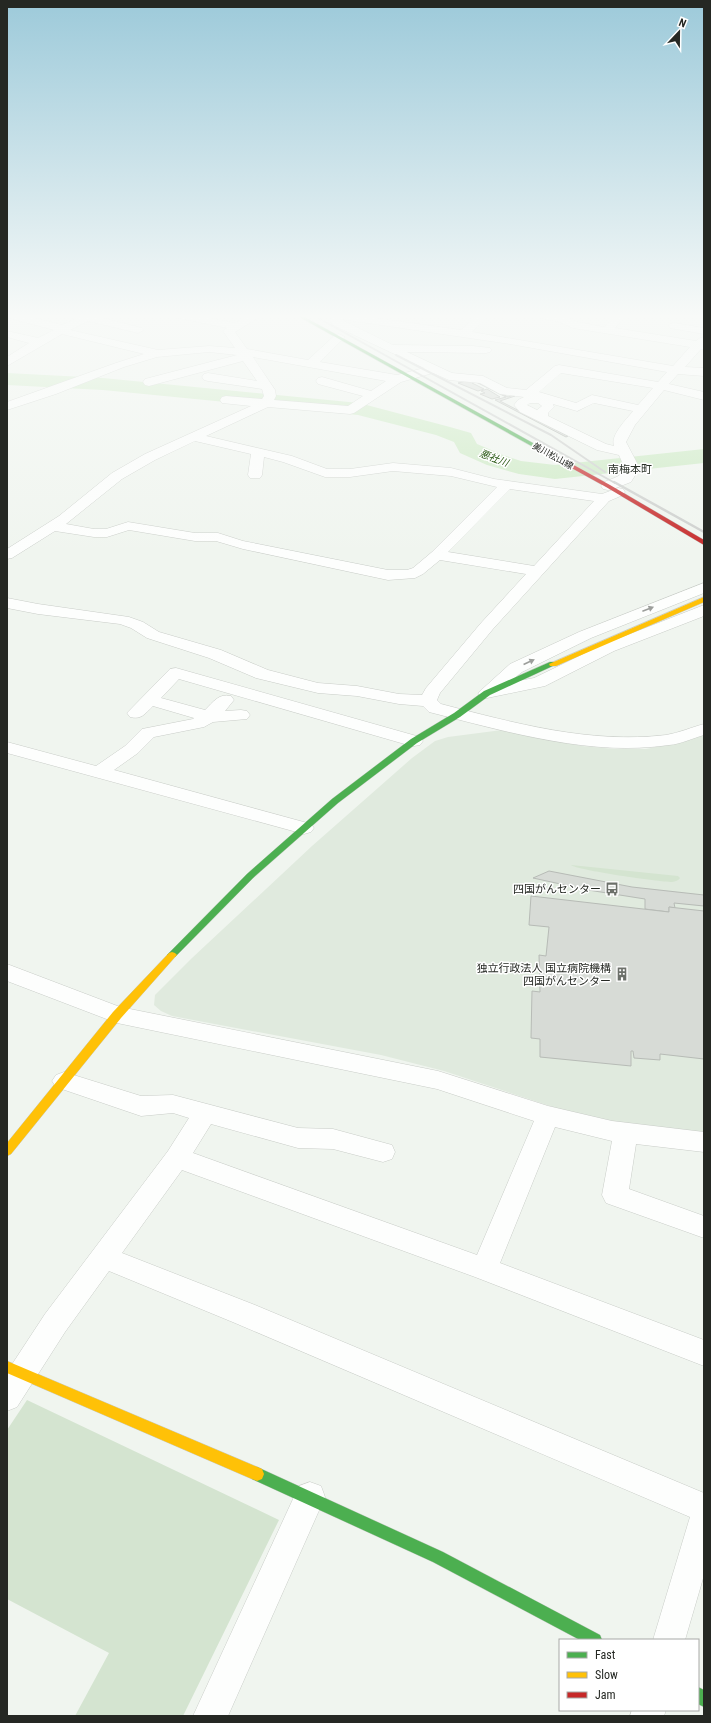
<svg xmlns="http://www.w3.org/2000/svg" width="711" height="1723" font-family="'Roboto Condensed','Noto Sans JP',sans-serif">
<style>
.built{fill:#e0eade}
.green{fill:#d4e4d0}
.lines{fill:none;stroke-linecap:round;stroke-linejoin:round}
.river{fill:#cdeac4;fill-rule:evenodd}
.building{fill:#d7dbd6;stroke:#b7bbb6}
.street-casing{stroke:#c9cdc8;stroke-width:1}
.fast-casing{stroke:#c9cdc8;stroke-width:1}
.slow-casing{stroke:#c9cdc8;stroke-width:1}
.jam-casing{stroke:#c9cdc8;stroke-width:1}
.street{fill:#fdfefd;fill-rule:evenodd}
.fast{fill:#4caf50;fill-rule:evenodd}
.slow{fill:#ffc107;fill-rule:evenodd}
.jam{fill:#c62828;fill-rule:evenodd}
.rail-far1{stroke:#cdcfcd;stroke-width:2}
.rail{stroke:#cdcfcd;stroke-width:2.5}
.oneway{fill:#9c9e9b}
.labels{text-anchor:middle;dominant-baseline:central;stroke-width:3;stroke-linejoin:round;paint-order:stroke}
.far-street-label{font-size:9px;fill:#252823;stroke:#fff}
.far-water-label{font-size:10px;font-style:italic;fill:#265610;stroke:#fff}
.far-quarter-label{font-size:11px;fill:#2a3128;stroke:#fff}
.poi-label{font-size:11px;fill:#252823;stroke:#fff;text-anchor:end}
</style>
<rect width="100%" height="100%" fill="#f0f5ef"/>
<path class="built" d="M502,730L582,746L615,749H646L672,744L704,735V1132L644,1128L559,1109L444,1071L381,1055L172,1016L161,1011L154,1005L155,995L192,958L312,846L412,758L435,741L448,737Z"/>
<g class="green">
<path d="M571,865L678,876L680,878C678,881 676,881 672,882C660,882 576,870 571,865Z"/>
<path d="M27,1400L279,1520L183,1716H75L109,1653L7,1599V1430Z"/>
</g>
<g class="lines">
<path class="river" d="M7,373L103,378L359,403L450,427L471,433L477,444L503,455L521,461L555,465L704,449V463L555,479L519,474L487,465L460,453L454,442L436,435L358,415L103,390L7,385Z"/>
</g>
<g class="building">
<path d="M470,380L476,382L472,383L484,389L478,391L458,383Z"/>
<path d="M476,380L508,397L513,395L515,396L500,401L568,436L566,437L495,400L506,397L474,381Z"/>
<path d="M487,389L500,397L492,399L480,394L485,393L481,391Z"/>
<path d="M549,871L632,887L704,895V906L674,903L675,908L669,907V912L645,909V899L588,890L533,878Z"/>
<path d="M531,896L669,912V907L704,911V1059L660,1054V1060L634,1058L633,1051H631V1066L540,1057V1039L531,1038L532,991L540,992L539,955L546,956L549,927L529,925Z"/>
</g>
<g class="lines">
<g class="street-casing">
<g id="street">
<path d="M9,314H24L23,315L62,325L77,318L70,316L69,314H87L142,328L144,330L138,333L88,321L70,330L158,350L209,346L235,348L223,331L227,328L174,317L170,316L169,314H189L235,323L250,314H262L261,316L235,332L247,349L308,360L335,335L339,334L345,337L320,362L397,375L424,368L333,325L330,320L331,318L323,316L322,314H346L461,330L479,314H490L472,332L673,366L690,347L573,328L560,322L531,316L530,314H551L567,317L577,322L604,327L616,314H627L615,328L696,341L700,338L704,337V349H701L685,367L704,368V376L678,374L669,384L704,392V400L664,390L635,425L626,442L636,461L639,469L631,482L613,489L608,490L603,489L601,486C607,477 618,481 625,469L619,455L597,450L520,412L514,405L518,400L524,397L500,394L480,383L449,380L433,373L401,382L354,413L350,414L268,407L206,436L292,456L327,469H350L393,463L451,468L494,479L602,494L618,488L623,489L625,492L623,495L609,501L493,629L440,693L437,700L441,704C514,723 590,744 666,735C679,733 692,727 704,724V735C693,738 681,744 669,745C591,757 504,731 429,712L423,706L399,704L357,696L318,693L256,678L209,658L147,638L131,628L120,624L38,614L7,608V598L38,604L129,617L143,622L159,632L221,650L268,670L318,683L357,686L399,694L422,695L426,688L481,623L526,574L440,560L423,574L415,578L388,580L243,549L216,541H195L129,530L107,537H94L55,531L12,558L7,559V549L59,516L112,473L145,454L251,406L222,403L220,400L222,397L226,396L262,399L264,396L262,389L208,381L204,380L202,377L204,374L208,373L257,381L243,361L149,386L145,385L143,382L145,379L237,355L209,352L157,357L124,367L56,394L7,410V402L116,363L144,354L62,334L7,366V357L29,343L7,337V331L38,338L54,330L9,318L8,316ZM340,319L510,344L667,372L658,382L559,365L555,366L526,390L507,388L483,376L452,373L407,352L486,353L490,352L492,350L490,348L473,346L393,345ZM253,357L386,381L371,391L322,377L318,378L316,381L318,384L363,396L348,406L274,400L276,396L275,390ZM561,373L653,388L638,405L592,395L576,403L539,392ZM530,403H538L542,406L537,410L527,405ZM594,403L633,411C627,419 610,435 614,446L606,444L548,416V413L554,407L553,404L577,411ZM195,441L251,454L248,475L250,478H260L262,475L264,457L283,462L325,477H350L393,471L451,476L497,487L432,552L413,568L407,570H388L243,541L218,533H195L128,522L106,529H94L66,524L122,479L155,460ZM510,489L594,501L534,566L448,552Z"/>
<path d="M687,314H704V318L692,317Z"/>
<path d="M674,323L704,328V334L670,328L668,326L670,324Z"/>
<path d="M704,583V593L591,638L522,672L508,683L534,678L602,645L704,605V616L614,651L545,686L487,698L481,697L478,693L510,664L579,632Z"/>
<path d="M176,668L420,737L423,741L420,745L414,746L408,745L179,679L161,698L205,710C213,702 219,693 231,696L234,700L225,711L241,710L247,711L250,715L247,719L213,722L204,727L154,737L138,753L114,770L311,824L314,828L311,832L304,834L7,753V742L96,766L125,746L142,729L193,719L194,718L153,706C145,714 141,720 130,717L127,713L170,669Z"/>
<path d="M7,964L120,1007L438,1071L548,1106L612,1121L704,1132V1152L636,1144L629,1189L704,1216V1238L606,1203L602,1195L612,1141L555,1127L500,1263L704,1340V1366L475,1277L182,1170L122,1253L255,1305L704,1493V1575L685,1640H653L690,1517L235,1323L109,1271L65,1332L17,1407L7,1411V1372L45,1314L168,1151L189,1118L173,1113L141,1116L56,1087L52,1081L56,1075L64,1072L141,1096L173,1095L298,1128L333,1129L392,1145L395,1152L392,1159L383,1162L333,1149L298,1148L211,1124L193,1153L477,1255L534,1121L437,1089L117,1023L7,981Z"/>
<path d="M310,1482L321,1486L325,1497L228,1716H193L299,1486Z"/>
<path d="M632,1710H666L664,1716H630Z"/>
</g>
</g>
<g class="fast-casing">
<g id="fast">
<path d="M294,314H299L542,448L537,449Z"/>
<path d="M550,662H556L557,664L490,695L460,717L417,743L338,803L253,878L175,957H169L167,955L169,953L247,874L332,799L411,739L454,713L484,691Z"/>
<path d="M257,1467L443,1552L600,1635L602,1640H580L433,1562L252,1479L250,1474L252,1469Z"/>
<path d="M698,1687L704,1690V1707L698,1704Z"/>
</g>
</g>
<g class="slow-casing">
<g id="slow">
<path d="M704,597V602L556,666H550L549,664Z"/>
<path d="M172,952L175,953L177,955L175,957L121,1018L11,1154L7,1156V1143L113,1012L169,953Z"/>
<path d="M7,1361L262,1469L264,1474L262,1479L257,1481L252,1479L7,1373Z"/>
</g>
</g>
<g class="jam-casing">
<path id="jam" d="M537,447H541L610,485L704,540V545L606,487L537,449Z"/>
</g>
<use href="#street" class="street"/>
<use href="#fast" class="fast"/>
<use href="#slow" class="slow"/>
<use href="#jam" class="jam"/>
<g class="rail-far1">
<path d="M311,314L615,483"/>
<path d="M396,355L551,435L605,472"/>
</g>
<path class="rail" d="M614,482L704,532"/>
</g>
<defs><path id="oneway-solid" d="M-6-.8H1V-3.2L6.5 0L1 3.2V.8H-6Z"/></defs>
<g class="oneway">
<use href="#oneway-solid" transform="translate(648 609) rotate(-21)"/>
<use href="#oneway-solid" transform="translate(529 662) rotate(-25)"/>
</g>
<linearGradient id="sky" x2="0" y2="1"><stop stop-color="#9dcada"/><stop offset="0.57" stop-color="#f8faf8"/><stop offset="1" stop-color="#f8faf8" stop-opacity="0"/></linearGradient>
<rect width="711" height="555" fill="url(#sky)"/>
<defs>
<g id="bus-bare" transform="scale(1.08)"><path d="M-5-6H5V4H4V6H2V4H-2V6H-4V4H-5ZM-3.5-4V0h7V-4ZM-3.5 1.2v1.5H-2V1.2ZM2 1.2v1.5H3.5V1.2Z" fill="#6c706a" stroke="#fff" stroke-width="2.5" paint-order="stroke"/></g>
<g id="building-bare" transform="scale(1.08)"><path d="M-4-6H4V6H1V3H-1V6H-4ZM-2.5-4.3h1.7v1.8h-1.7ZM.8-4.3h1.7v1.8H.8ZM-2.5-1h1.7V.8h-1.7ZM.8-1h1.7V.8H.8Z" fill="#6c706a" stroke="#fff" stroke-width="2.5" paint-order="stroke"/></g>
</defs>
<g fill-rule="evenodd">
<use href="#bus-bare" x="612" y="889"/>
<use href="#building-bare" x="622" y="974"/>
</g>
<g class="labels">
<g class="far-street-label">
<text transform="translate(553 456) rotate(29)">美川松山線</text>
</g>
<g class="far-water-label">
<text transform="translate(494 458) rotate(21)">悪社川</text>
</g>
<g class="far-quarter-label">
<text x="630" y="469">南梅本町</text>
</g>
<g class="poi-label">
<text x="601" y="889">四国がんセンター</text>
<text x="611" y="968">独立行政法人 国立病院機構<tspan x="611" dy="13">四国がんセンター</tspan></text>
</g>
</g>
<rect width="711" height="1723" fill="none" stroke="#252823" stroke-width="16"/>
<rect x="559" y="1639" width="140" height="72" fill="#ffffff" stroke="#a8a9a7"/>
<rect x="567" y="1652" width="20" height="6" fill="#4caf50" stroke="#a8a9a7"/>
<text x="595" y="1659" font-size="12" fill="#252823">Fast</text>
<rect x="567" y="1672" width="20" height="6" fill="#ffc107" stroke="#a8a9a7"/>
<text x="595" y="1679" font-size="12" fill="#252823">Slow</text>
<rect x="567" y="1692" width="20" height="6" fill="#c62828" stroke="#a8a9a7"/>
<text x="595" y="1699" font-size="12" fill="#252823">Jam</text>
<g transform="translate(679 32) rotate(22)" stroke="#ffffff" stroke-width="3" paint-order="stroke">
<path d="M0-3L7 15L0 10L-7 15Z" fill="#252823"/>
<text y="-6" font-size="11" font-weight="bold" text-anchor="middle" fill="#252823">N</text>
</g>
</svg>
